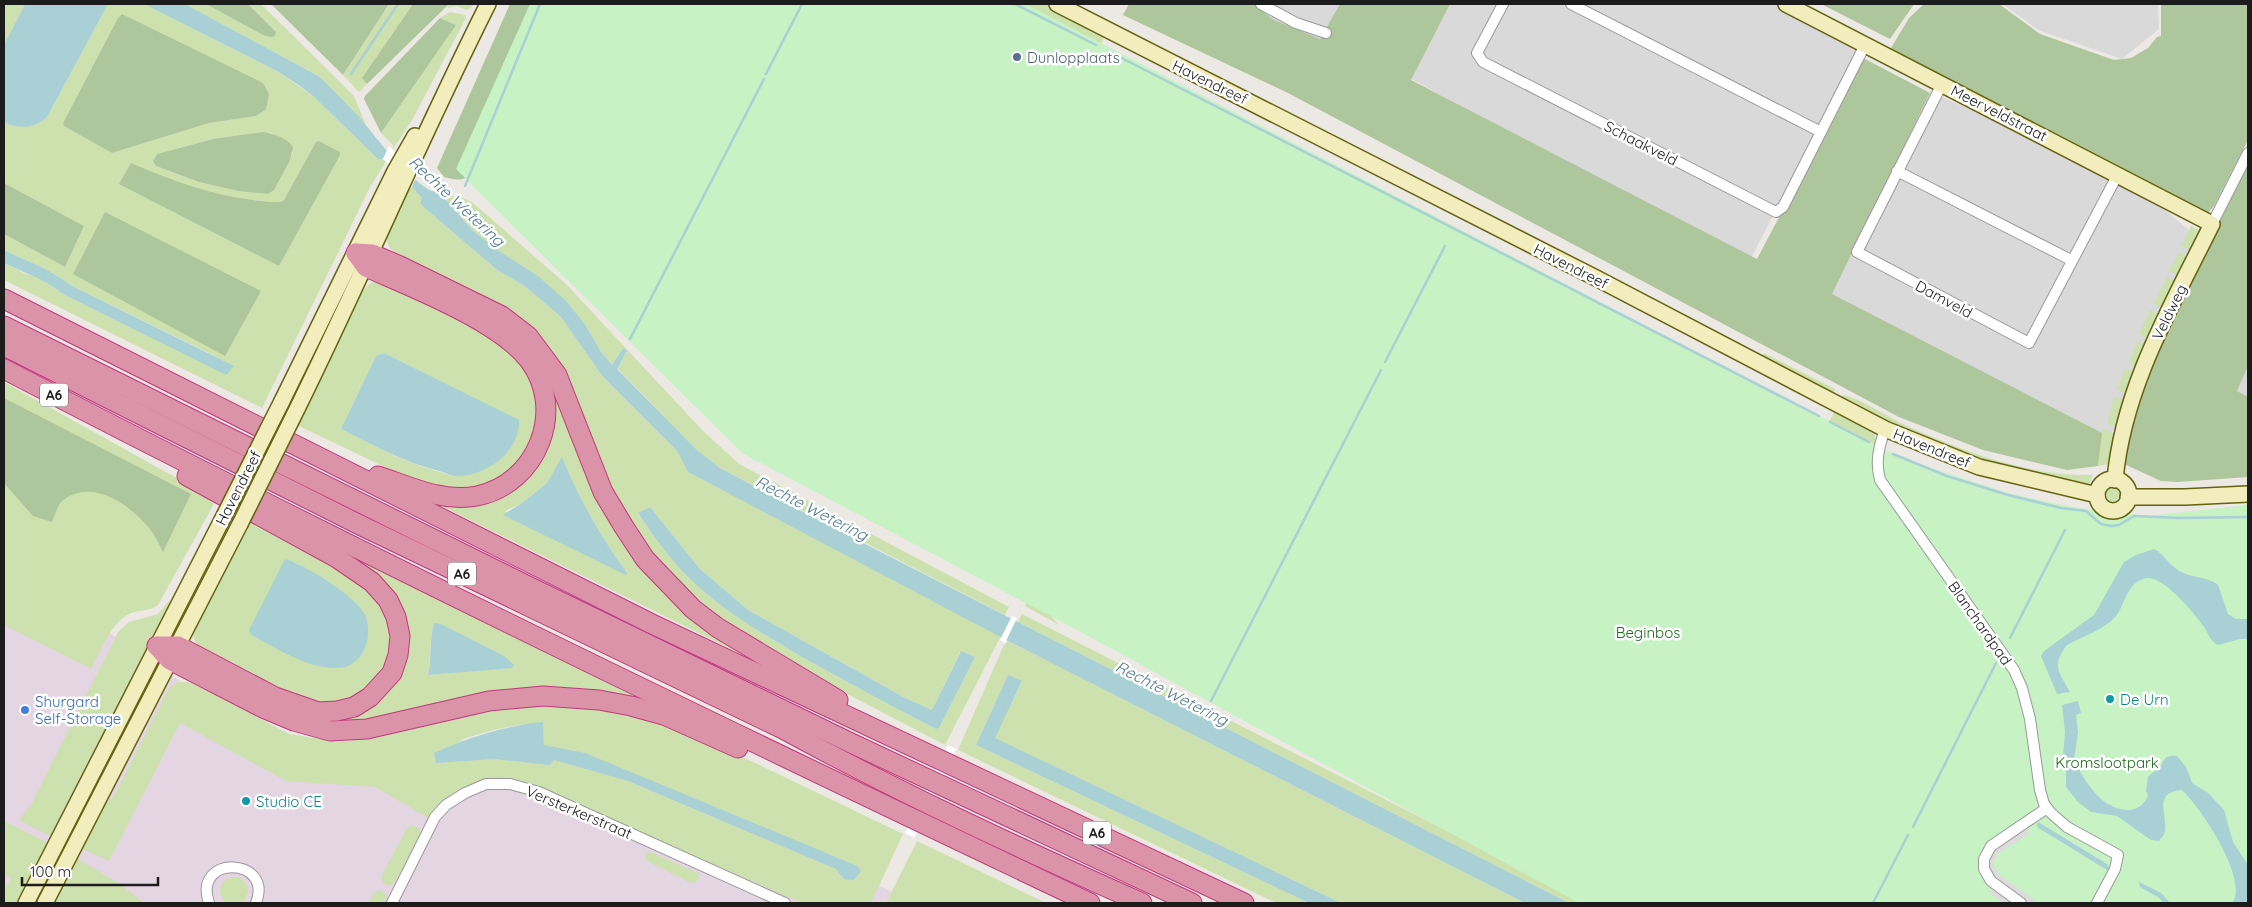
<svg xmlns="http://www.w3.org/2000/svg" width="2252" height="907" font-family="Quicksand,sans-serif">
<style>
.residential{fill:#dad9d9}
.industrial{fill:#e4d5e3}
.grass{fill:#cde1ae;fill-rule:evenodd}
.forest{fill:#aec69c}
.park{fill:#c6f2c4}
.parking{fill:#dcdcdc}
.water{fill:#a8d0d5}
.pier{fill:#fff}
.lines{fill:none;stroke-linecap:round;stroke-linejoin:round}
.stream{stroke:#a8d0d5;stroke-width:2.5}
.street-casing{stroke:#999;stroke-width:12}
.secondary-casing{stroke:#646211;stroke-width:18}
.highway-casing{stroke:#c13879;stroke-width:21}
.street{stroke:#fff;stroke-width:10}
.secondary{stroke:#f1edbc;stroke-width:15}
.highway{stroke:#db93a9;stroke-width:19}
.secondary-bridge-casing{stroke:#646211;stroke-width:18;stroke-linecap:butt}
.secondary-bridge{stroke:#f1edbc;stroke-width:15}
.service-dot{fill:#5c6f8a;stroke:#fff;stroke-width:2}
.culture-dot{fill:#0f9aa8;stroke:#fff;stroke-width:2}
.shop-dot{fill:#3f7fe0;stroke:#fff;stroke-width:2}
.labels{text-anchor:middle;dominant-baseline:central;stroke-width:5;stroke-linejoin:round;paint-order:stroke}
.shield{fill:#fff;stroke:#606060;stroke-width:1}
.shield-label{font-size:14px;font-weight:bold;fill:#1c1c1c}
.service-label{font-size:15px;fill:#4e5e75;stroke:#fff;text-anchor:start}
.street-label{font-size:15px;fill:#1c1c1c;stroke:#fff}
.park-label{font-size:15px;fill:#1c6b18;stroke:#fff}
.culture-label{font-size:15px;fill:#0d838f;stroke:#fff;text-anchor:start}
.shop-label{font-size:15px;fill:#366cbe;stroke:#fff;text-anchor:start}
.water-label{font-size:16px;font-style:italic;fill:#4d7891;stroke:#fff}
</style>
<rect width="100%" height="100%" fill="#ece8e3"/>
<g class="residential">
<path d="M1208,4H1351L1322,59Z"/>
<path d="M1442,4H1776L1859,49L1749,262L1404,75Z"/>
<path d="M2003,4H2158L2159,29L2122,59L2038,30Z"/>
<path d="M1932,93L2120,173L2201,240L2142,388L2101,448L1825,296Z"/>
<path d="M2248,335V406L2221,391Z"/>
</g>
<path class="industrial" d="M4,560L283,752L581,745L916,903H4Z"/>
<g class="grass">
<path d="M5,4H25L4,45V5Z"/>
<path d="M108,4H144L277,71L313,96L379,160L383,158L387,160L370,187L262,408L4,280V263L26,274L39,277L61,293L140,332L213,355L70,285C49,268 28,262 4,250V234L65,267L84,226L4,183V122C19,130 35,127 47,117ZM123,14L256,116L209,123L112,153L63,123L118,18ZM262,132L272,133L293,152L274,190L238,191L199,182L156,166L153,161L157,154L213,139ZM319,141L340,152L279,266L162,177C200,191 240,201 281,202L284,200ZM74,274L261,291L135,306Z"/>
<path d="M185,4H206L263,35L276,32L248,4H261L354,96L366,125L320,77Z"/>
<path d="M389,4H413L363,78L367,84L359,92L343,75Z"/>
<path d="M449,4H474L471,8L467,10L456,6L447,8Z"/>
<path d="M1019,4H1045L1102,33L1104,36L1101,45Z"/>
<path d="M450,12L465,15L466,18L412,120L393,149V145L381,133L456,25L440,18Z"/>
<path d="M408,183L422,198L420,204L496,269L526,287L561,317L603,377L677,451L688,472L1001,636L945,745L782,660L722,620L697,600L642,543L604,474L571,386L558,359L538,335L397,255L389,247L386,236ZM650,507L700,569L748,610L905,698L932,710L960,652L975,657L939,728L936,729C891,706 847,682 802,657C763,634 723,611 690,579C671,559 654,537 638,514Z"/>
<path d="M448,195L460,197L472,202L566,284L703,431L739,464L1009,607L1005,615L720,468L697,450L617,368L627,352L623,348L612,365L601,352L586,326L472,230L442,196Z"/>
<path d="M2191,226L2202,232L2193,252L2181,246Z"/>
<path d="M2179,252L2190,258L2180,276L2169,271Z"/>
<path d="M2167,277L2178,283L2165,309L2153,304Z"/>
<path d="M376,281L387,283L487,335L521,363L536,392L538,412L531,444L509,474L489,485L469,490H446L393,471L297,425L360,294L369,284ZM380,354H386L518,420L453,476L423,467L395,456L341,429L376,356Z"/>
<path d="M2150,310L2161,315L2150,339L2139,334Z"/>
<path d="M2137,341L2148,346L2139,366L2129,362Z"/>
<path d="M1764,353L1835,389L1834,393L1762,357Z"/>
<path d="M528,354L549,373L635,551L798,682L409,490L481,500L545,439ZM562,458C580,501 600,535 627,573L505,511L522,503L547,483Z"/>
<path d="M2125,368L2136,373L2128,394L2117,390Z"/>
<path d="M4,382L216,500L158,605C149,612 139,609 129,614C110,624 101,651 91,669L4,625Z"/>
<path d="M1843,395C1860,398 1888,417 1905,425C1962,451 2030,477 2093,475L2089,485C2065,482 2042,476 2018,470C1954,453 1899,429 1842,397Z"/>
<path d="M2114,396L2126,401L2119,427L2107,424Z"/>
<path d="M1835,411L1873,430L1876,439L1873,467L1828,423Z"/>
<path d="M2102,429L2117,434L2109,464L2098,466Z"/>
<circle cx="2113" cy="495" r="9"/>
<path d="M250,519C284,538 360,573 380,603C392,620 394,645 386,665C373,694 341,707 311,701C279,695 231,665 201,650C195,642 192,638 193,628ZM295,562L336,587L357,605L320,666L290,655L251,635Z"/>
<path d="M343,553L677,717L592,692L371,723L330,725L280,706L373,702L402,627ZM434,623L461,672L428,675C431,658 429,640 434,623Z"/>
<path d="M1031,594L1059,625L1025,606Z"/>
<path d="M169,601L175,603L139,662L50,836L19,820L32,803L118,632L129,622L158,614Z"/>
<path d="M1022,614L1588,903H1569L1018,622Z"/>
<path d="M1008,641L1525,903H1341L994,738L1022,682L1008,675L976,745L1309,903H1276L958,750L1003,647Z"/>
<path d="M177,682H187L208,691L289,734L339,742L379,737L484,708L584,706L656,723L728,750L903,834L871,903H802L527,783L508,779L481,781L430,819L375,787L286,781L180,723L109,861L83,849V840L95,816L115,794L169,688ZM519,725L543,728L544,745L861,871L844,879L836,869L628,781L554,760L550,765L494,759L436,763L463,739L493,730Z"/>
<path d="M4,821L50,844L27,892L15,903H4V891L11,878L4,875Z"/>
<path d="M412,825L419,828L420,835L395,882L391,885H386L382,880V875L407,828Z"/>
<path d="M917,841L1046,903H886Z"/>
<path d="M648,851L700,874L696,882L691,883L647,861L645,857Z"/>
<path d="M73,856L120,884L144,903H50Z"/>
<circle cx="234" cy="891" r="14"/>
<path d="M381,890L387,895L385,903H368L374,892Z"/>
</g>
<g class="forest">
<path d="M206,4H248L276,32L275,36L271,37L263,35Z"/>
<path d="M271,4H389L343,75Z"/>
<path d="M413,4H449L367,84L362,78Z"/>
<path d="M510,4H541L473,173C463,182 456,180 444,177L437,168Z"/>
<path d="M1129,4H1253L1274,20L1320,39L1340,4H1450L1411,80L1757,259L1863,58L1930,93L1832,294L2102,433L2098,466L2067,470L1983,450L1899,417L1286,92L1123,15Z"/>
<path d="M1821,4H1914L1890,39Z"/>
<path d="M1924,4H1999L2040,34L2114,60L2131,58L2148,48L2157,37L2161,36V4H2248V140L2214,206L2208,213H2204L1888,53L1909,18Z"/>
<path d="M122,14L263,83L269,94L266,109L256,116L209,123L112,153L64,126L63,123L118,18Z"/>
<path d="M440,18L456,25L381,133L364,99L365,96Z"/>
<path d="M262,132C273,133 287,138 293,147L290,160L274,190L268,194L238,191L199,182L156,166L153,161L157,154L213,139Z"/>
<path d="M319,141L340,152V155L279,266L119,184L131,163C179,184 228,201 281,202L284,200L316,142Z"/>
<path d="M2248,160V366L2237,391L2248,397V477L2178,482L2161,481L2124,464L2132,415L2160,344Z"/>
<path d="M4,183L84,226L65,267L4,234Z"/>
<path d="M105,212L261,291L225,356L73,274Z"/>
<path d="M4,398L191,494L163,552C159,544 155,535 149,528C130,505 92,477 62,501C57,505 55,516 52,522L33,516L4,483Z"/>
</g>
<path class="park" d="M530,4H1026L1887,451L1922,465L2011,494L2078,508L2147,516L2248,505V903H1579L1081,632L742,453L456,169Z"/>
<path class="parking" d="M2025,824L2030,833L1998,854L1994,861V867L2000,875L2039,903H2004L1988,892L1994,884L1991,881L1985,854Z"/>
<g class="water">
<path d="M25,4H108L47,117C35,128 19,130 4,122V45Z"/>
<path d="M144,4H185L320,77L360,118L386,150L419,183L429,190L441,194L472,230L497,250L538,276L567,302L586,326L601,352L612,365L623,348L627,351L617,369L697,450L720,468L820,521L1569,903H1525L1008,641L688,472L677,451L603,377L561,317L526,287L496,269L420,204L422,198L387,160L383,158L379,160L313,96L300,86L277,71Z"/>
<path d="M4,250C28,262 49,268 70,285L234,366L226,375L61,293C44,278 24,273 4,263Z"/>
<path d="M380,354H386L519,420C520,434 512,448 503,457C490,469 471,477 454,476C449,475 444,472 439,471C404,462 373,445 341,429L376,356Z"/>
<path d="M562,457C580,501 600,535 627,573L626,575L503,515L522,503L547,483Z"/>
<path d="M650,507L700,569L748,610L905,698L932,710L961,651L975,657L939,728L936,729C891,706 847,682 802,657C763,634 723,611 690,579C670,559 654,537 638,513Z"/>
<path d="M2154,549C2164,554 2168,564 2178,570C2190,579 2206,575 2218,585L2228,614L2236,619H2248V639H2240L2218,645C2210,641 2209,634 2204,627C2195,614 2164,576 2147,578C2127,581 2126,603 2116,616C2104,630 2083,636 2067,645C2051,665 2059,672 2070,692L2057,694L2041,656L2044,651L2094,615L2124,562L2136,555Z"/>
<path d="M285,559C304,564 357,597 365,615C370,627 369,641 363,652C357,662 347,669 335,668C306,668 276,648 251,635L249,630Z"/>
<path d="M434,623L441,624L504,656L514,665L512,668L428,675C432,658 429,640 434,623Z"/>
<path d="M1008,675L1022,681L995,738L1341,903H1309L976,745Z"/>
<path d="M2078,701L2081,713L2076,715L2078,733L2074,760C2085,781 2100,808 2126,810C2136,811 2144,805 2148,796L2146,791L2148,777C2151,774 2154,772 2158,769C2165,762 2162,754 2177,756L2186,767L2192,783L2208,793L2224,810L2233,842L2248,865V903H2232C2250,881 2200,806 2182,790C2153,792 2167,813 2165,830C2165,834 2161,838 2159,841L2151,840L2117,816L2091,812L2078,802L2066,787V769L2063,757L2065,732L2062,705Z"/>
<path d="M543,722L544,745L585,753L819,850L857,866L861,871L854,880L844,879L836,869L628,781L554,760L550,765L494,759L436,763L434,753C470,737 504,726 543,722Z"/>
<path d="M2038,822L2107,864L2109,868L2107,870L2037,827Z"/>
<path d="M2139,882L2161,893L2170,903H2164L2158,897L2140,887Z"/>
</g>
<g class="pier">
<path d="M389,146L418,174L411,188L383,159Z"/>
<path d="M1012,616L1017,618L1005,643L1000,640Z"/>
<path d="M948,745L956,749L914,838L905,833Z"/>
</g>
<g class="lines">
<g class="stream">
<path d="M1015,4L1096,45"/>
<path d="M1108,51L1819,416"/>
<path d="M351,74L398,4"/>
<path d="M766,74L802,4"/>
<path d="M465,186L540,4"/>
<path d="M630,339L764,79"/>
<path d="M1385,362L1445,246"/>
<path d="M1830,422L1869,442"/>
<path d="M1893,454L1947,476L2008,495L2061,508L2086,511L2101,524L2111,526L2119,525L2134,516L2179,518L2248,517"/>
<path d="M2010,638L2065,530"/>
<path d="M1211,701L1381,370"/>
<path d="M1913,827L1996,663"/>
<path d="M1873,903L1908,835"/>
</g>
<g class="street-casing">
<g id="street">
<path d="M1261,4L1296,23L1326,33"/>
<path d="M1503,4L1477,53L1483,62L1776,212L1783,207L1865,45"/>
<path d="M1571,4L1821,132"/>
<path d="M1942,84L1857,252L2029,343L2118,174"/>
<path d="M1897,171L2071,260"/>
<path d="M2212,224L2248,153"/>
<path d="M1885,429C1879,447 1875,461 1880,480L2014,670L2022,688L2030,719L2040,790L2044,804L2051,813L2067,827L2118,855L2115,869L2097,903"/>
<path d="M209,903C192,854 274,857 256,903"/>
<path d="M392,903L435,817L446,805L465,793L486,784H510L539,792L785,903"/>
<path d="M2021,903L1991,881L1984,869V859L1991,846L2047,808"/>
</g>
</g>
<g class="secondary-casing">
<g id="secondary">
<path d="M1057,4L1596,278L1885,429L1979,467L2097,495"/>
<path d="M1786,4L2212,224C2172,305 2123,388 2115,480"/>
<path d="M282,401L395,171L415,136"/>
<path d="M297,409C363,275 421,137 488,4"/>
<circle cx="2113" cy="495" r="16"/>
<path d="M2128,497H2185L2248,494"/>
<path d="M26,903L224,516"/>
<path d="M45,903L240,524"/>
</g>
</g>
<g class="highway-casing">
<g id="highway">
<path d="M356,253L372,254L400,266L502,316L528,336L557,375L603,492L624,527L645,559L693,609L718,628L838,700"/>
<path d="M356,253L366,267C411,287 499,321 529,360C567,410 537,484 477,496C443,503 409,486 378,476"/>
<path d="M4,299L652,624L1244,903"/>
<path d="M4,326L530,587L851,743L1192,903"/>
<path d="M4,346L358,524L783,729C900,793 1021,849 1142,903"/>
<path d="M4,369C362,555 726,730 1090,903"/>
<path d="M157,646L170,660L263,708L294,721L330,731L367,729L489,701L543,696L599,700L631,706L664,715L738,748"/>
<path d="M157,646H178L275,697L318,712L337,711L354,707L370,697L392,673L398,655L400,636L396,617L388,600L372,582L337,558L187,476"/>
</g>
</g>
<use href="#street" class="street"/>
<use href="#secondary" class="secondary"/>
<use href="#highway" class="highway"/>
<g class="secondary-bridge-casing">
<g id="secondary-bridge">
<path d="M224,516L282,401"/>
<path d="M240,524L297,409"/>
</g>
</g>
<use href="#secondary-bridge" class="secondary-bridge"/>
</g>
<circle class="service-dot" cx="1017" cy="57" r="5"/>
<g class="culture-dot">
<circle cx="2110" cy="699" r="5"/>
<circle cx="246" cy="801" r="5"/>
</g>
<circle class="shop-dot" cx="25" cy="710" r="5"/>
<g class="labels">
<g class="shield">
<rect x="40" y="383.5" width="28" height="23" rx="4"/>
<rect x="448" y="562.5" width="28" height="23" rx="4"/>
<rect x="1083" y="821.5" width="28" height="23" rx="4"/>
</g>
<g class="shield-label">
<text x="54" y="395">A6</text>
<text x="462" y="574">A6</text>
<text x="1097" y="833">A6</text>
</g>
<g class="service-label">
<text x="1027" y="57">Dunlopplaats</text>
</g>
<g class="street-label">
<text transform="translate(1210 82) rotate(26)">Havendreef</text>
<text transform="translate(1999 113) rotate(27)">Meerveldstraat</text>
<text transform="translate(1641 143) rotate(27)">Schaakveld</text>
<text transform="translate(1571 266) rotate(27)">Havendreef</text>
<text transform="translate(1944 299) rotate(28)">Damveld</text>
<text transform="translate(2169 312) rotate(-64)">Veldweg</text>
<text transform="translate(1932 448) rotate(22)">Havendreef</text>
<text transform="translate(238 488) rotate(-63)">Havendreef</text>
<text transform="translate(1980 623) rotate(55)">Blanchardpad</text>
<text transform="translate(579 812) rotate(23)">Versterkerstraat</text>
</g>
<g class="park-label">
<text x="1648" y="632">Beginbos</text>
<text x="2107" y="762">Kromslootpark</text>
</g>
<g class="culture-label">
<text x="2120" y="699">De Urn</text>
<text x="256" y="801">Studio CE</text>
</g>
<g class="shop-label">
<text x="35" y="701">Shurgard<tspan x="35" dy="17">Self-Storage</tspan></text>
</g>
<g class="water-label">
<text transform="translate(457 201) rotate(43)">Rechte Wetering</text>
<text transform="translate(812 508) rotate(27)">Rechte Wetering</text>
<text transform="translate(1172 693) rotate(27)">Rechte Wetering</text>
</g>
</g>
<rect width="2252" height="907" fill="none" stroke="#1c1c1c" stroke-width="10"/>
<path d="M22 877v8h136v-8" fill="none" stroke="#1c1c1c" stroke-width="2.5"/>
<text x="30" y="877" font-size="15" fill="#1c1c1c" stroke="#ffffff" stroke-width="4" paint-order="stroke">100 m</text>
</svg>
